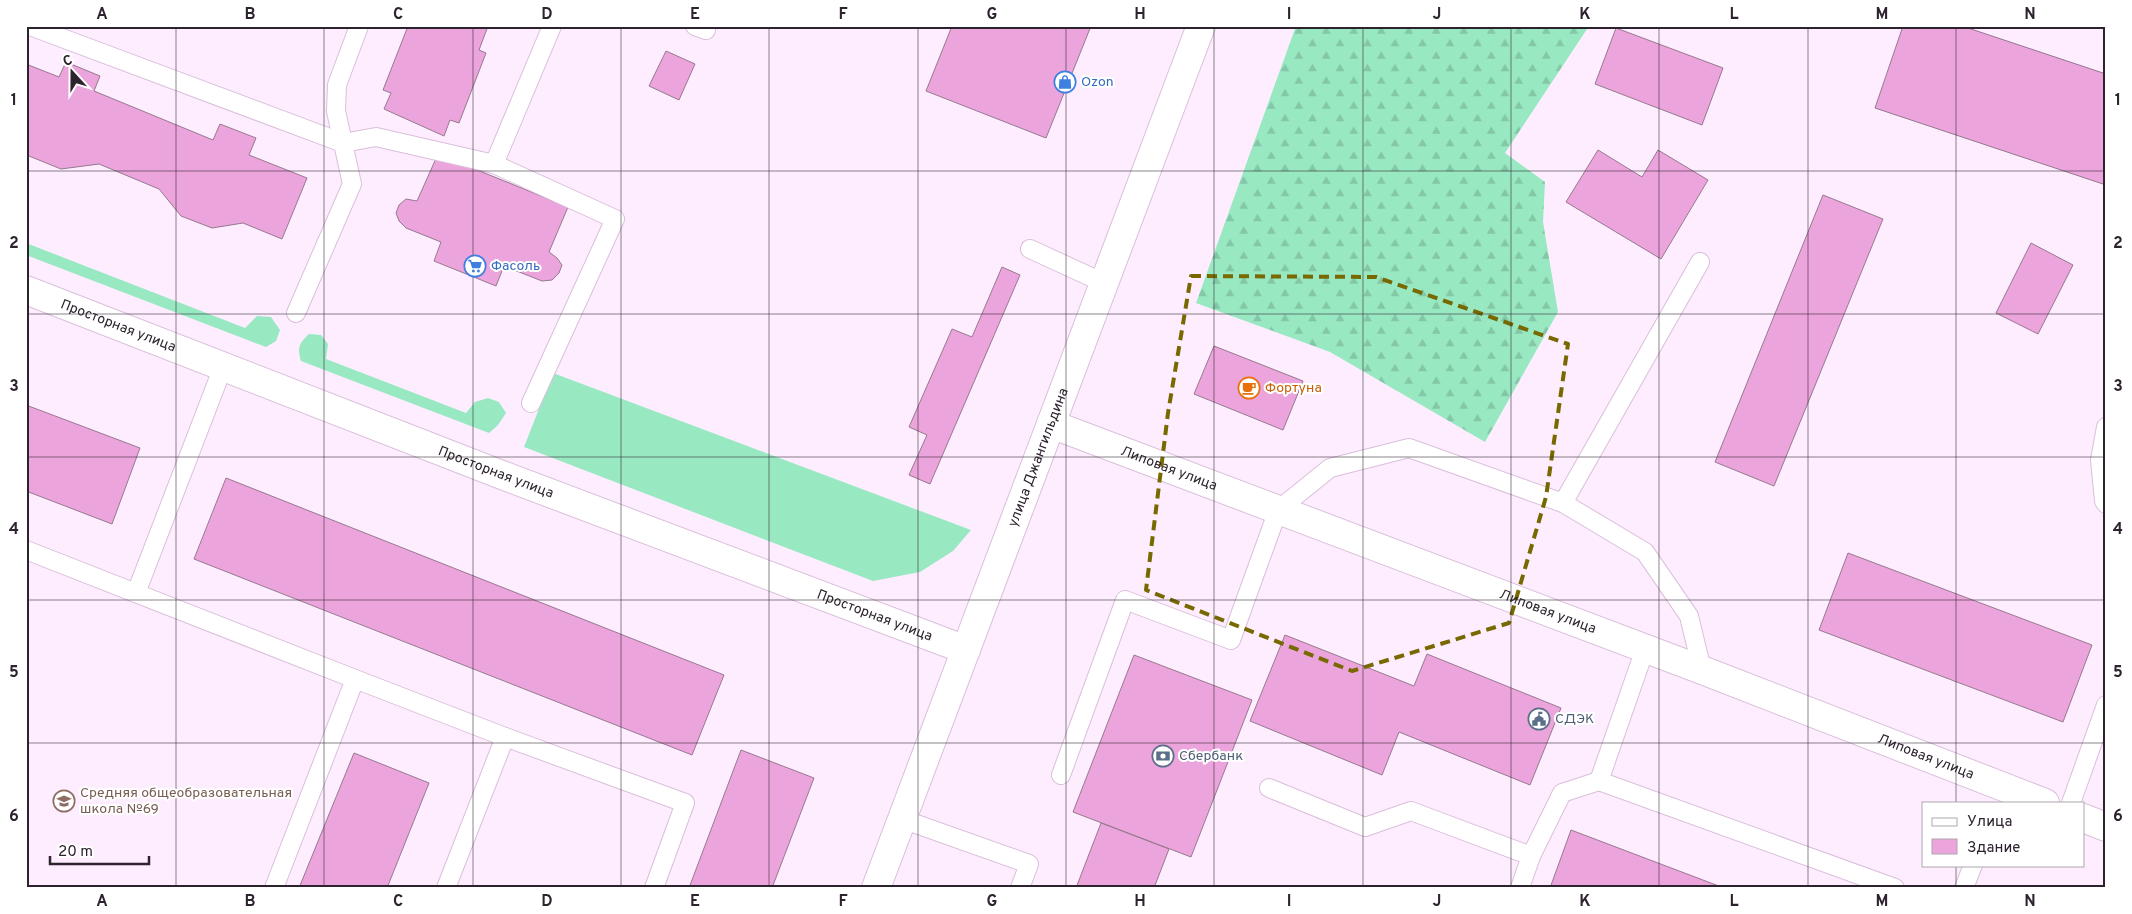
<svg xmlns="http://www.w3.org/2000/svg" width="2132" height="914" font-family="Overpass,sans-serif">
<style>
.grass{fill:#98e8c2}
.forest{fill:url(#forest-firs)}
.building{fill:#eca4dc;stroke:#96798f}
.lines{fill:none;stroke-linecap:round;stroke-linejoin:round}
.lane-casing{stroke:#dabfda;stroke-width:20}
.street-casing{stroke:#dabfda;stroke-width:30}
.secondary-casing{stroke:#dabfda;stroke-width:30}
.lane{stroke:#fff;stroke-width:18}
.street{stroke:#fff;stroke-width:28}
.secondary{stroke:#fff;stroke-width:28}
.marked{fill:none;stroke:#776900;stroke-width:4;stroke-dasharray:10 6;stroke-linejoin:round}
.grid{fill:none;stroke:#2d232e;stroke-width:1;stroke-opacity:0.55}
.labels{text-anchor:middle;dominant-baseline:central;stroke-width:4;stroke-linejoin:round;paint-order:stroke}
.shop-label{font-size:14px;fill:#366cbe;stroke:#fff;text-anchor:start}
.street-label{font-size:14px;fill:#2d232e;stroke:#fff}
.food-label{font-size:14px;fill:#c56008;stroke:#fff;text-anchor:start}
.service-label{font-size:14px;fill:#4e5e75;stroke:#fff;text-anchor:start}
.education-label{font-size:14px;fill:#785e54;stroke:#fff;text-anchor:start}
.neatline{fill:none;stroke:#2d232e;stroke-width:2}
.grid-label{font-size:16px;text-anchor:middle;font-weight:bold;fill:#2d232e}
</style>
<defs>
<pattern id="forest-firs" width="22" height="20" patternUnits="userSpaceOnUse" patternTransform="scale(1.25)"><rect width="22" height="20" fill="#98e8c2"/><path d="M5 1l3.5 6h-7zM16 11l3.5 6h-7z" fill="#83c7a7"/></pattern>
</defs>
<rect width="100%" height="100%" fill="#feedfe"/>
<g class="grass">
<path d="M26,243L245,328L257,316L271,317L280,330L276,341L266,347L26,255Z"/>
<path d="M309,334L321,335L328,344L326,359L466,413L475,402L488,398L499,402L506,413L498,425L489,433L301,361C297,348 299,343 309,334Z"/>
<path d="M553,373L971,530L953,551L920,572L873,581L524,447Z"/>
</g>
<path class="forest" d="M1296,26H1589L1505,153L1545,182L1543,222L1558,312L1485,442L1330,352L1196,303Z"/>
<g class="building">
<path d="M408,26H488L479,50L486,53L459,123L450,120L444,136L384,109L391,93L383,90Z"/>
<path d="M952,26H1091L1046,138L926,91Z"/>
<path d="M1903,26H1962L2106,74V185L1875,108Z"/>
<path d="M1616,28L1723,68L1702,125L1595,84Z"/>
<path d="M666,51L695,64L679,100L649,86Z"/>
<path d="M66,62L100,76L94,91L213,140L220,124L256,138L249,155L307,178L282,239L243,223L212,228L181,216L159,189L99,164L61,169L29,156L26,153V64L59,77Z"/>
<path d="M1598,150L1642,177L1658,150L1708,180L1661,259L1566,202Z"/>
<path d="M438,154L568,207L549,252L557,258L562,265L559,273L552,280L542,281L504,266L496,286L434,261L441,242L406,228L399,221L396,213L399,205L406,199L417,201Z"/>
<path d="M1823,195L1883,219L1774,486L1715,462Z"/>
<path d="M2031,243L2073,265L2038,334L1996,313Z"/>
<path d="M1002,267L1020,275L930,484L909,475L927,435L909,427L952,329L972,337Z"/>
<path d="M1214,346L1303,381L1283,430L1194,394Z"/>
<path d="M26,405L140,448L112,524L26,491Z"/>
<path d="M226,478L724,675L692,755L194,559Z"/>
<path d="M1848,553L2092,645L2063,722L1819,630Z"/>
<path d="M1285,635L1414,686L1427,654L1561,708L1530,785L1399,732L1382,775L1250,721Z"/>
<path d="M1134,655L1252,700L1191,857L1073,812Z"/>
<path d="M741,750L814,778L772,888H689Z"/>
<path d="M354,753L429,783L387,888H299Z"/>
<path d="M1101,823L1169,849L1154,888H1076Z"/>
<path d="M1571,830L1724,888H1550Z"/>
</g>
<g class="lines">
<g class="lane-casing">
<g id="lane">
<path d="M30,26L343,143L352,184L296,313"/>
<path d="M359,26L337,85L336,111L343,143L376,137L494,164"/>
<path d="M695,26L706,30"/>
<path d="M1030,249L1104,283"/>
<path d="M531,403L615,219L494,164L552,26"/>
<path d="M2106,427L2100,460L2104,501L2106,504"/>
<path d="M1563,503L1700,262"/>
<path d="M26,550L355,679L274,888"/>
<path d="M136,593L223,367"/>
<path d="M355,679L505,737L685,803L654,888"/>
<path d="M1061,775L1125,600L1231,640L1278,510L1330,468L1409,448L1563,503L1645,552L1689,616L1702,670"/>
<path d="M1599,781L1895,888"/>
<path d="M1269,788L1365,827L1411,811L1531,856L1562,793L1599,781L1645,649"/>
<path d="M2071,803L2106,705"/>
<path d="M902,819L1029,864L1020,888"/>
<path d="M446,888L505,737"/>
<path d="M1520,888L1531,856"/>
<path d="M1964,888L1973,865"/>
</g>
</g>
<g class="street-casing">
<g id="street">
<path id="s1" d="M1051,424L1702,670L2045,803"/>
<path d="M2083,818L2106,827"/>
</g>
</g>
<g class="secondary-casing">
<g id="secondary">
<path id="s2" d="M26,290L502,475L966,650"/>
<path id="s3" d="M876,888L1201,26"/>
</g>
</g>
<use href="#lane" class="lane"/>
<use href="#street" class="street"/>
<use href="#secondary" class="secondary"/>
</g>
<path class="marked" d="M1191,276L1376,277L1568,344L1546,497L1509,623L1352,671L1146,590L1168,413Z"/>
<path class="grid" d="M176,26V888M324,26V888M473,26V888M621,26V888M769,26V888M918,26V888M1066,26V888M1214,26V888M1363,26V888M1511,26V888M1659,26V888M1808,26V888M1956,26V803M26,171H2106M26,314H2106M26,457H2106M26,600H2106M26,743H2106M1956,865V888"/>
<defs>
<g id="shop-ring" transform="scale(1.125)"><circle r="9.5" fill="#fff" stroke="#3f7fe0" stroke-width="1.5"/><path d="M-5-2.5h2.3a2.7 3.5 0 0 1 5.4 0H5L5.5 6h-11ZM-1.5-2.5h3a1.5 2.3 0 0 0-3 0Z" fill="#3f7fe0"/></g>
<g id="supermarket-ring" transform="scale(1.125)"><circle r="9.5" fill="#fff" stroke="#3f7fe0" stroke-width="1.5"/><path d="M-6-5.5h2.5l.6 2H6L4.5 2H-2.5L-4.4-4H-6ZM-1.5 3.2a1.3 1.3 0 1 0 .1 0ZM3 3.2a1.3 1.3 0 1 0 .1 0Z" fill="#3f7fe0"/></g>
<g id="cafe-ring" transform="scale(1.125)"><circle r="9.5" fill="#fff" stroke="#e8710a" stroke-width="1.5"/><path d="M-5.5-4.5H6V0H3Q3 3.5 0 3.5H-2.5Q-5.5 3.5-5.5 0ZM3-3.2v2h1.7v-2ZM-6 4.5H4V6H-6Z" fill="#e8710a"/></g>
<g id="civic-ring" transform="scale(1.125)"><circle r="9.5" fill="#fff" stroke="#5c6f8a" stroke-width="1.5"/><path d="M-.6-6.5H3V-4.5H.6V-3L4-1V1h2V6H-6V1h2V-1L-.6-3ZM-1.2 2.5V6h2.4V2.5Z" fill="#5c6f8a"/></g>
<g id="bank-ring" transform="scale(1.125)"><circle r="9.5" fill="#fff" stroke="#5c6f8a" stroke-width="1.5"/><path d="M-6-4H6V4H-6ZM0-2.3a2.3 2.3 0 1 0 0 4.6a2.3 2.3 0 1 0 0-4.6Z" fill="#5c6f8a"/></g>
<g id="school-ring" transform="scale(1.125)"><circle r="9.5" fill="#fff" stroke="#8d6e63" stroke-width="1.5"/><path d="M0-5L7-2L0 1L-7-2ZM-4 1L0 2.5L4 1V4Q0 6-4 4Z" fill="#8d6e63"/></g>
</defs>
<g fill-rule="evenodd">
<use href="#shop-ring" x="1065" y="82"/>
<use href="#supermarket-ring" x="475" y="266"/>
<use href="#cafe-ring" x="1249" y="388"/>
<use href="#civic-ring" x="1539" y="719"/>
<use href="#bank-ring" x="1163" y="756"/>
<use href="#school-ring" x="64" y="801"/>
</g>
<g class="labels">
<g class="shop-label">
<text x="1081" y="82">Ozon</text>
<text x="491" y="266">Фасоль</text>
</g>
<g class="street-label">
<text stroke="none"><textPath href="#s2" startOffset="99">Просторная улица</textPath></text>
<text stroke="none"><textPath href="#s3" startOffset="460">улица Джангильдина</textPath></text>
<text stroke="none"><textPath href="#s1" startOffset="126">Липовая улица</textPath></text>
<text stroke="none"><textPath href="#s2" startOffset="504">Просторная улица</textPath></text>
<text stroke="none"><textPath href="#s1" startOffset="531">Липовая улица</textPath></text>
<text stroke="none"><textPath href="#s2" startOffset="909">Просторная улица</textPath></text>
<text stroke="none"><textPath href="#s1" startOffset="936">Липовая улица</textPath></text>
</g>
<g class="food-label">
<text x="1265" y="388">Фортуна</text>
</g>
<g class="service-label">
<text x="1555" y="719">СДЭК</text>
<text x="1179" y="756">Сбербанк</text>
</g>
<g class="education-label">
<text x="80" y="793">Средняя общеобразовательная<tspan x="80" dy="16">школа №69</tspan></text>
</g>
</g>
<rect width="2132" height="914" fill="none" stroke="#ffffff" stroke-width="55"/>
<rect x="1922" y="802" width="162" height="65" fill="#ffffff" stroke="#aba7ab"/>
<rect x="1932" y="818" width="25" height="8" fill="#ffffff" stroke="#aba7ab"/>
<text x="1967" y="826" font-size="15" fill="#2d232e">Улица</text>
<rect x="1932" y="839" width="25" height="15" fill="#eca4dc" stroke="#aba7ab"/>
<text x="1967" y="852" font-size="15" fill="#2d232e">Здание</text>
<g transform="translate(72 72) rotate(339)" stroke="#ffffff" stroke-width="4" paint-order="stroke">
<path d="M0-4L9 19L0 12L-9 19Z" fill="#2d232e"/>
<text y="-8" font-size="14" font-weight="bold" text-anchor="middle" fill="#2d232e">С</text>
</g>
<path d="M50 856v8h99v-8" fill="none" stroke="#2d232e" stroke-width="2.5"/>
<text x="58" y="856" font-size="15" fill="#2d232e" stroke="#ffffff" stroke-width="4" paint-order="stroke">20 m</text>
<rect x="28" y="28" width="2076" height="858" class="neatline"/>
<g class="grid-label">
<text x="102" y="19">A</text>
<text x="250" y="19">B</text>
<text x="398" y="19">C</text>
<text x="547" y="19">D</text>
<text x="695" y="19">E</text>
<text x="843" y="19">F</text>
<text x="992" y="19">G</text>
<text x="1140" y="19">H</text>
<text x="1289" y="19">I</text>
<text x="1437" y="19">J</text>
<text x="1585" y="19">K</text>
<text x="1734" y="19">L</text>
<text x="1882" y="19">M</text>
<text x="2030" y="19">N</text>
<text x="14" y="105">1</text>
<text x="2118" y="105">1</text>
<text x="14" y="248">2</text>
<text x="2118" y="248">2</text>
<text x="14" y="391">3</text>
<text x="2118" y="391">3</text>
<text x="14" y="534">4</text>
<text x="2118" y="534">4</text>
<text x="14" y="677">5</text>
<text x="2118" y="677">5</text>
<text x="14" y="821">6</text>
<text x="2118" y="821">6</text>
<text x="102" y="906">A</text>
<text x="250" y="906">B</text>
<text x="398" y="906">C</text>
<text x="547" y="906">D</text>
<text x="695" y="906">E</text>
<text x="843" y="906">F</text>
<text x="992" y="906">G</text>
<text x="1140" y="906">H</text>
<text x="1289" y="906">I</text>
<text x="1437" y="906">J</text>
<text x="1585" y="906">K</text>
<text x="1734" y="906">L</text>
<text x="1882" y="906">M</text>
<text x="2030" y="906">N</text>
</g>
</svg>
